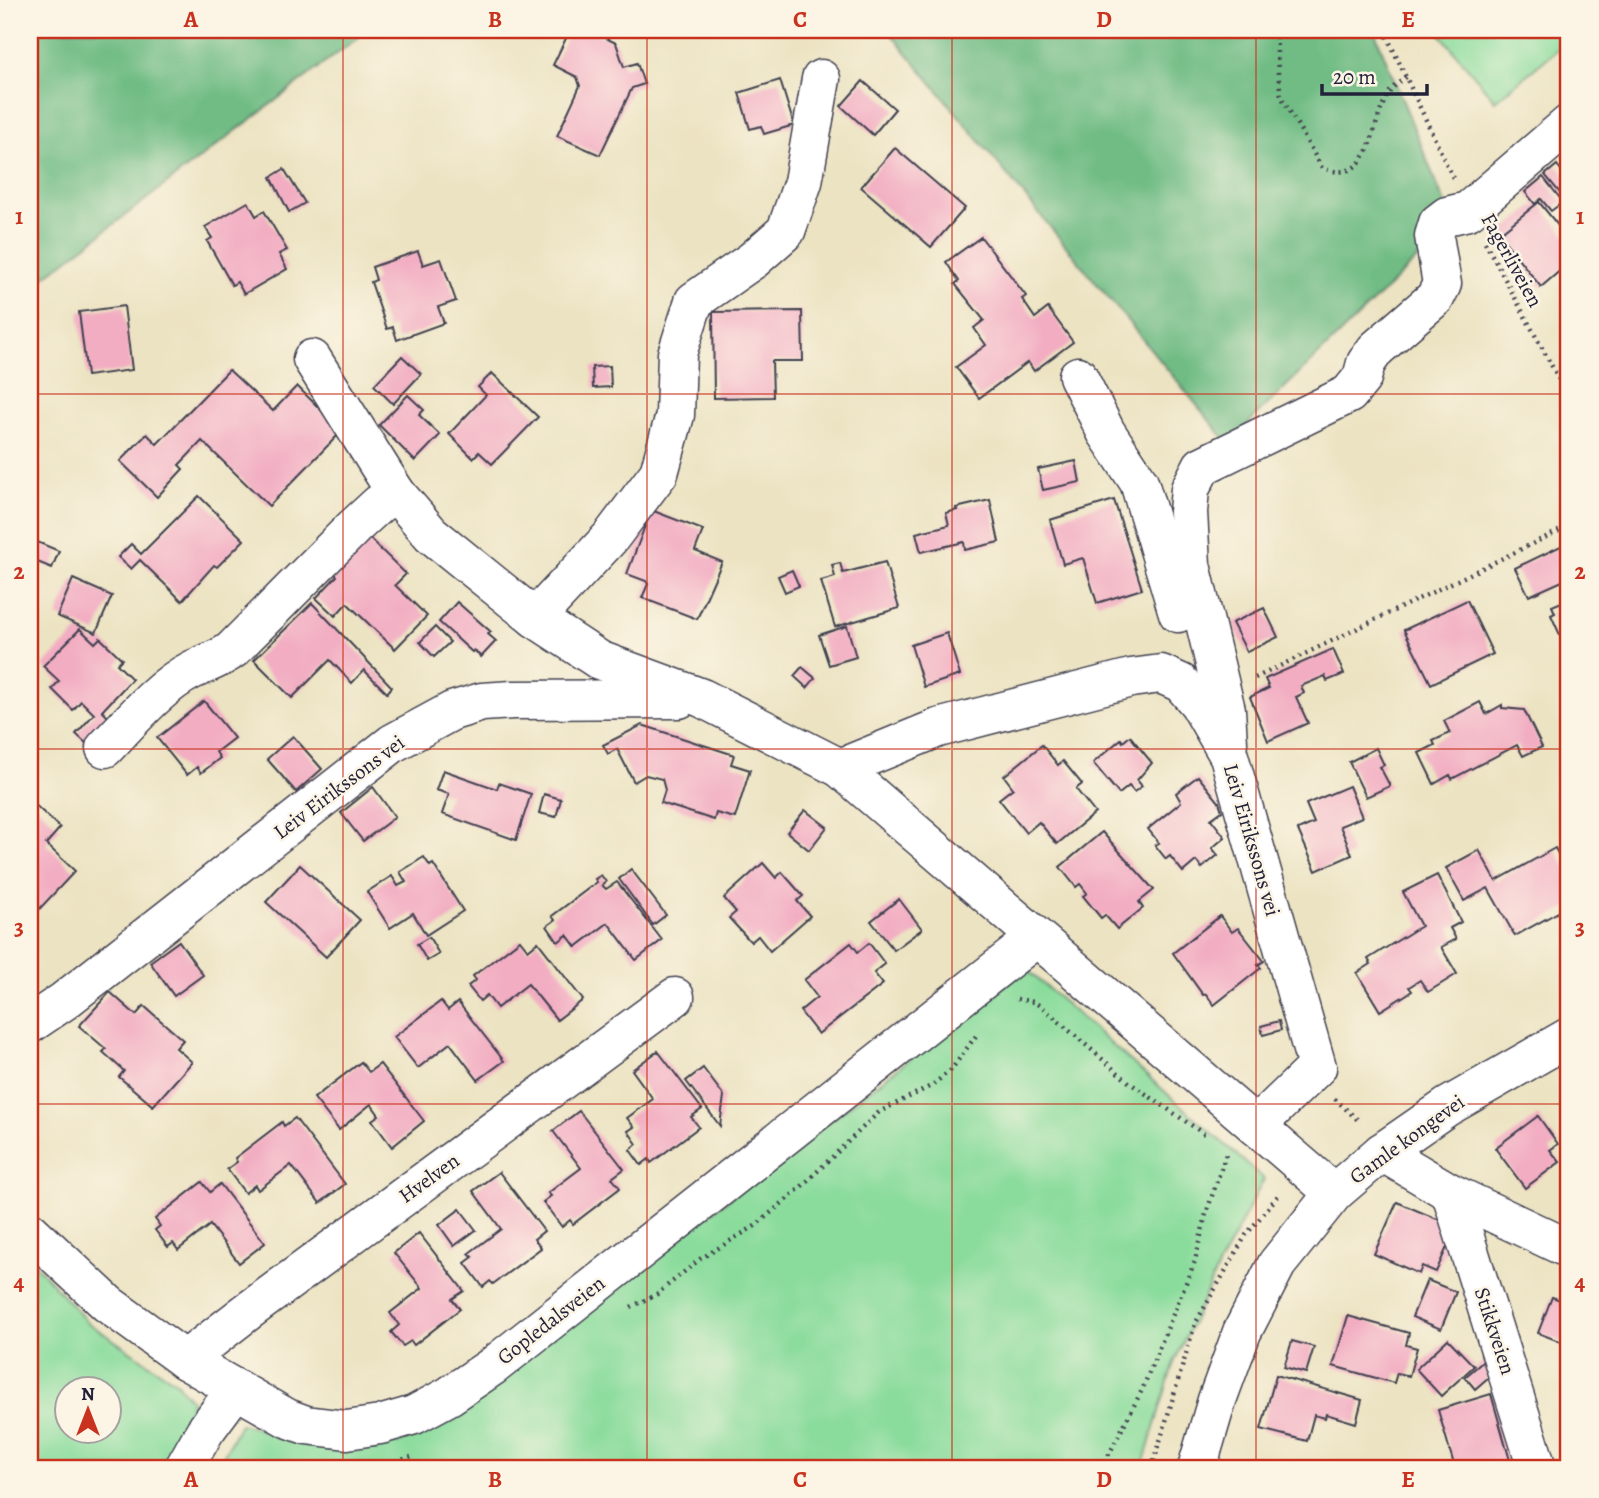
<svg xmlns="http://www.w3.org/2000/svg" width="1599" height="1498" font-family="Alegreya,serif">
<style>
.green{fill:#8adc9c;stroke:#567f6c;stroke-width:2;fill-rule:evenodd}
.forest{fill:#6fbc84;stroke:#486f60;stroke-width:2}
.building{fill:#f2adc2}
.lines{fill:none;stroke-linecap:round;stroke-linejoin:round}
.minor-casing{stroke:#403f4f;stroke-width:41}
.path{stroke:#403f4f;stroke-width:4.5;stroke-dasharray:2 5;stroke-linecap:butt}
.minor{stroke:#fff;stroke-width:38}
.grid{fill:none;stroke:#c8321e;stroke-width:2;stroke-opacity:0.55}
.labels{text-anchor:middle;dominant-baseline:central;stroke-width:5;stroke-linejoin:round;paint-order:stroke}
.street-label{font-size:21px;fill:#22223b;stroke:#fcf5e5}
.neatline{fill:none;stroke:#c8321e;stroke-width:2.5}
.grid-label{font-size:23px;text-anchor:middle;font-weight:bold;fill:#c8321e}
</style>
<rect width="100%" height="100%" fill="#fcf5e5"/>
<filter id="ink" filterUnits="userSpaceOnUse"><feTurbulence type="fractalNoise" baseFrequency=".0143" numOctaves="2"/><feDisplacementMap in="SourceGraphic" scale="14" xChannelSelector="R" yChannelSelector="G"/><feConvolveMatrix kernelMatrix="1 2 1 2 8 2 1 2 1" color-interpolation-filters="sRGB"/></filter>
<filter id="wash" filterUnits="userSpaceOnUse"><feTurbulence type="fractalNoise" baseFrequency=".00686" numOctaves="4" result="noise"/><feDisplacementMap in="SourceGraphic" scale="28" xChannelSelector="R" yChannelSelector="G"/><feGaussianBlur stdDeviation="1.57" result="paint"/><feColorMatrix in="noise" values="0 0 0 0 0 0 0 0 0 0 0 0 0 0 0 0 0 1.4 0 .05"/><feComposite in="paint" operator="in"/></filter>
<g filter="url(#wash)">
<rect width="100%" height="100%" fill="#ece3c2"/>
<g class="green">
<path d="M1437,30H1569V40L1495,101Z"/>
<path d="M1026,969L1264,1179L1218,1267L1173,1365L1142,1468H217L240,1424L333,1447L398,1444L453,1413Z"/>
<path d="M30,1259L87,1322L176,1382L191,1400L186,1438L169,1468H30ZM66,1390H108V1432H66Z"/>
</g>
<g class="forest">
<path d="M30,30H368L30,288Z"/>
<path d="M888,30H1374L1453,224L1228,443Z"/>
</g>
<g id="blocks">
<g class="building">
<path d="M570,30H589L616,43L624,67L637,63L644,84L632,88L600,155L557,136L580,86L577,77L553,65Z"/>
<path d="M780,80L794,125L764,134L761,126L750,129L739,93Z"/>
<path d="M863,81L895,109L873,135L841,106Z"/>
<path d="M895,148L965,208L931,247L861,187Z"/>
<path d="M1557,165L1569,180V204L1545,175Z"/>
<path d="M284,169L305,203L289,212L271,177Z"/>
<path d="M1543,177L1563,202L1551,211L1541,199L1535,204L1525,192Z"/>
<path d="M248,202L256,216L264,211L287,250L279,254L287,269L244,294L237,282L232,285L207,241L212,238L205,227Z"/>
<path d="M1539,202L1569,239V277L1562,269L1541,287L1499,234Z"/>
<path d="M981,237L1026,296L1022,299L1035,318L1048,308L1073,342L1034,371L1028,362L979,398L956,367L986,345L974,328L984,320L955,284L959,281L946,262Z"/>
<path d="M418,251L423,265L441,259L456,301L438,307L444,323L397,340L393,327L387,329L371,282L376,280L372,267Z"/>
<path d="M124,306L132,370L87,376L79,312Z"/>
<path d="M802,311L803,361H772L773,397L714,398L713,312Z"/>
<path d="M402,356L421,374L393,404L374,385Z"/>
<path d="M610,366L611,387L593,388L592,367Z"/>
<path d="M229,370L273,411L297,386L342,431L269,506L202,441L179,465L183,469L157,497L120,461L147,434L157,444Z"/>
<path d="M492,373L538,417L492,464L479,452L473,458L449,434L486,395L478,387Z"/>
<path d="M408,395L424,410L419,415L440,435L415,461L379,425Z"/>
<path d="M1076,461L1080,482L1043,490L1038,469Z"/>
<path d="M199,496L244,540L217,567L214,565L182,601L140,560L131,569L118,557L131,544L141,554Z"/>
<path d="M990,500L999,542L965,550L964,542L921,552L916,533L949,525L946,513L957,510L956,508Z"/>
<path d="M1114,500L1142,589L1097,603L1083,558L1063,564L1050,520Z"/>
<path d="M651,510L703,530L695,551L722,562L697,619L642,598L648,584L646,581L627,574Z"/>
<path d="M365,534L406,574L395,585L427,616L395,649L347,603L335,616L316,598L337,576L334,572Z"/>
<path d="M30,539L59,551L52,568L30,559Z"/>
<path d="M1569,542V578L1529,596L1515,568Z"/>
<path d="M885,562L899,608L835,627L821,581L835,577L832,565L840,563L843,573Z"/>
<path d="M792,570L799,586L785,592L778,576Z"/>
<path d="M73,579L112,596L96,633L57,616Z"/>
<path d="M1467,600L1493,654L1431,684L1404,630Z"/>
<path d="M1564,601L1567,607L1569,606V655L1551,615L1555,613L1552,606Z"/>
<path d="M457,602L491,632L488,634L496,641L481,657L474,650L472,652L439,622Z"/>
<path d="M312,603L392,687L387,693L364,670L352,683L330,660L292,698L254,660Z"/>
<path d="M1264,608L1278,637L1247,652L1232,623Z"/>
<path d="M847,626L856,657L829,665L819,635Z"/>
<path d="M435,627L450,642L434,657L420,642Z"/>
<path d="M80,629L95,643L100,638L122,659L117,664L132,679L102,711L112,721L88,745L76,734L94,714L81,701L73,710L52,689L59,681L43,666Z"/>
<path d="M947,633L960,675L924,687L911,645Z"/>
<path d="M1333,649L1344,674L1327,681L1325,676L1301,686L1304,693L1296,697L1308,723L1268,741L1250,697L1269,688L1265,679Z"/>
<path d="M802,667L815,678L807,688L794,676Z"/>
<path d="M204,701L234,738L216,752L220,758L201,773L197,767L187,775L157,738Z"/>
<path d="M1480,702L1486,714L1502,705V708L1524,710L1542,747L1523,756L1517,745L1452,779L1450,775L1434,784L1419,753L1435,745L1433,741L1450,733L1444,721Z"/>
<path d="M642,725L734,755L731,764L750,770L735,818L716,813L714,820L661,803L665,790L662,779L646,775L634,782L617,749L608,754L603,745Z"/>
<path d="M293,736L322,769L296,792L267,759Z"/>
<path d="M1130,736L1152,763L1137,780L1142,786L1134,792L1129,786L1119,794L1093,763L1121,739L1123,742Z"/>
<path d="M1042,745L1058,765L1063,761L1082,784L1076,789L1095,813L1057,844L1039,822L1026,833L999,799L1013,788L1004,776Z"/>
<path d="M1376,748L1384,765L1380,767L1390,786L1366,797L1349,762Z"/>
<path d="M443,770L497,789L499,783L531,794L516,840L442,814L449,794L436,790Z"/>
<path d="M1198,776L1219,802L1222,811L1211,819L1225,837L1212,848L1218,855L1202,868L1196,861L1183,872L1170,856L1166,859L1155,845L1159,843L1148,829L1181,802L1176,793Z"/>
<path d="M1349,786L1362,817L1340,826L1352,855L1316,871L1298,830L1314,823L1306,804Z"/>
<path d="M373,787L395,817L363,841L341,813Z"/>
<path d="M544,794L561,799L556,817L539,813Z"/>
<path d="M30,800L60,828L46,844L75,871L30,919Z"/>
<path d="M805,810L827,827L809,850L787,832Z"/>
<path d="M1102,832L1154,890L1139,902L1143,908L1117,929L1105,915L1101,918L1083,896L1087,893L1080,884L1076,887L1060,867Z"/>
<path d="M1555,848L1569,874V906L1515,936L1488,888L1464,901L1446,868L1479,850L1496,881Z"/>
<path d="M424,857L430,866L433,864L463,911L426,935L413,913L390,928L367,892L392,876L398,886L406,882L400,872Z"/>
<path d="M763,863L776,878L782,872L803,896L797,901L810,916L770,951L758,936L751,942L729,918L736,912L724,898Z"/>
<path d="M300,865L360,920L326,957L266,902Z"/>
<path d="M631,869L666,915L653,925L619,879Z"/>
<path d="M601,875L606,882L602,885L606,889L617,882L662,940L636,960L608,923L576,947L567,935L558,942L547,926L555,920L552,916L597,882L595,879Z"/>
<path d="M1437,875L1461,922L1450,928L1456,939L1441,947L1457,974L1428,992L1420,980L1409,987L1412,991L1380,1011L1357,973L1371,964L1368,959L1421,926L1403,892Z"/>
<path d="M899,899L922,929L894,950L871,921Z"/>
<path d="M1220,916L1232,932L1238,928L1264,961L1258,965L1261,968L1214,1005L1206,994L1203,995L1173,953Z"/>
<path d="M429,937L439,954L427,961L417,944Z"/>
<path d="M520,940L528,950L538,942L583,1000L557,1020L528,984L497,1008L487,995L480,1001L468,986L476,980L473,976Z"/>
<path d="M179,941L203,975L174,996L150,962Z"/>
<path d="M851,943L858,952L869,943L885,964L874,973L883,984L818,1034L800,1011L817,997L804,980Z"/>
<path d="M110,992L136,1015L144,1006L183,1040L176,1048L192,1062L153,1106L119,1077L124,1071L103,1052L106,1049L79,1026Z"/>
<path d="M441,1001L448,1010L458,1002L504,1061L478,1080L450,1043L418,1068L394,1037Z"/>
<path d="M1279,1021L1281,1030L1263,1035L1261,1026Z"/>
<path d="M658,1051L702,1109L691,1117L699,1127L651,1163L649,1159L641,1165L630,1150L637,1144L628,1131L634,1127L627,1118L653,1099L632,1070Z"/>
<path d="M361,1062L369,1072L380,1064L424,1121L392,1147L372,1120L379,1115L371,1104L339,1130L314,1098Z"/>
<path d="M703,1068L724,1096L720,1126L686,1081Z"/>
<path d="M579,1111L624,1169L612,1178L620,1188L573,1224L570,1220L562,1227L543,1202L551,1196L548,1193L581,1168L553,1131Z"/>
<path d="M1538,1116L1558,1144L1550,1150L1560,1162L1525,1188L1495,1148Z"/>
<path d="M295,1118L345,1184L320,1203L291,1165L258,1190L255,1185L245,1193L227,1169L237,1162L235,1158L282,1122L284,1126Z"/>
<path d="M499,1172L544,1231L534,1239L541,1248L493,1284L490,1281L483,1287L465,1263L473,1257L469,1253L501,1229L473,1191Z"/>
<path d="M202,1182L210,1192L220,1184L265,1243L239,1263L210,1225L178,1250L173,1243L168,1247L155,1230L160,1226L155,1219Z"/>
<path d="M1397,1202L1456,1227L1436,1272L1422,1266L1419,1274L1374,1254Z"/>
<path d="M460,1209L476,1230L454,1246L439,1225Z"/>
<path d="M419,1233L464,1291L452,1299L460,1309L414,1345L411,1341L403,1346L391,1332L399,1325L390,1313L422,1288L394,1253Z"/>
<path d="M1427,1280L1456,1292L1441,1329L1412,1317Z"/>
<path d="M1552,1297L1569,1303V1345L1538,1333Z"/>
<path d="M1348,1316L1409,1333L1406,1345L1417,1348L1409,1376L1397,1373L1394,1383L1333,1366Z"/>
<path d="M1448,1339L1474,1366L1441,1396L1416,1369Z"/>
<path d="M1292,1341L1314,1347L1306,1373L1284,1367Z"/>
<path d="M1487,1358L1497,1370L1475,1389L1465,1377Z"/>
<path d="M1276,1375L1362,1400L1356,1423L1326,1414L1325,1418L1314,1415L1307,1441L1261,1429Z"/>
<path d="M1491,1394L1511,1464L1494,1468H1479L1478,1465L1455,1468L1438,1410Z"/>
<path d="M1569,1400V1436H1568L1561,1402Z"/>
</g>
</g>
</g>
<g filter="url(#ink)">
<use href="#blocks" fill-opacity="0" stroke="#403f4f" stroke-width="2"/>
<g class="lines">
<g class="minor-casing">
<g id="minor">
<path d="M312,359L396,493L431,534L535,618L599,660L702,698L840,768L1334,1193"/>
<path d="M1078,376L1106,432L1139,482L1178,613"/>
<path d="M535,618L610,538L659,473L675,415L677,354L694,301L753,260L786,231L803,182L821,79"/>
<path d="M1228,743L1226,710L1191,565L1188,512L1190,489L1202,466L1349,394L1362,378L1366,363L1376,349L1435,298L1442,284L1434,236L1438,223L1447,216L1468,211L1569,124"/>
<path d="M105,748C130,722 160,686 192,670C206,663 219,660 232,650L354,527L379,504L396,493"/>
<path d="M840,768L938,728L1131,678L1161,674L1181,683L1199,704L1229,756L1317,1067L1256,1126"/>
<path d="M30,1024L64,1001L393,743L452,711L482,702L513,700L679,699"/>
<path d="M1382,1152L1451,1193L1569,1249"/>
<path d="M1451,1193L1537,1468"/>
<path d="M30,1231L108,1304L185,1360L287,1418L306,1425L347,1430L380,1425L414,1415L449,1396L493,1366L1036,938"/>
<path d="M185,1360L247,1312L675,997"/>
<path d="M184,1468L205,1431L236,1389"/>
<path d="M1197,1468L1217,1400L1242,1332L1277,1264L1334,1193L1382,1152L1447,1107L1569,1037"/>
</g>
</g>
<g class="path">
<path d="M1276,30L1278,74L1281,96L1322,168C1378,188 1368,115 1393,88C1396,84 1402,81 1406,77"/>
<path d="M1384,30L1453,178"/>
<path d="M1485,242L1569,398"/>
<path d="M1255,678L1569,526"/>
<path d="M1017,999L1034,1002L1042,1007L1130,1083L1207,1136"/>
<path d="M1335,1099L1360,1122"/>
<path d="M631,1307L657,1294L700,1259L755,1226L799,1189L879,1112L931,1086L951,1070L978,1033"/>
<path d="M362,1468H375L411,1457"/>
<path d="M1102,1468L1142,1390L1195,1261L1206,1214L1227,1151"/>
<path d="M1152,1468L1195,1324L1246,1235L1280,1193"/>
</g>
<use href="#minor" class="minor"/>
</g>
</g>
<path class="grid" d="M343,30V1468M647,30V1468M952,30V1468M1256,30V1468M30,394H1569M30,749H1569M30,1104H1569"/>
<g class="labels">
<g class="street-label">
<text transform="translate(1512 260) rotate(61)">Fagerliveien</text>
<text transform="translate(339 787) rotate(-37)">Leiv Eirikssons vei</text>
<text transform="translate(1252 840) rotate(74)">Leiv Eirikssons vei</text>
<text transform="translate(1407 1139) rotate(-36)">Gamle kongevei</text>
<text transform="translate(429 1178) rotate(-36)">Hvelven</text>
<text transform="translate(551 1320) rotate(-38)">Gopledalsveien</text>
<text transform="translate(1495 1331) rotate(72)">Stikkveien</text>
</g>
</g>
<rect width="1599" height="1498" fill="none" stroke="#fcf5e5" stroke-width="77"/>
<g transform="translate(88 1410)"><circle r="33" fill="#fcf5e5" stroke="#a5a1a1" stroke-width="2"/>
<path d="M0-5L12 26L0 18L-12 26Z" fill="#c8321e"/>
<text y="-10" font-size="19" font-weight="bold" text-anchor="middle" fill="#22223b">N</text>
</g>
<path d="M1322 84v10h105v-10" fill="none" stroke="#22223b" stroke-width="3.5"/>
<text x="1333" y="84" font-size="21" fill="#22223b" stroke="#fcf5e5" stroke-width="5" paint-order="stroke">20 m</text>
<rect x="38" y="38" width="1522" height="1422" class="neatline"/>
<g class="grid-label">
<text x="191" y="27">A</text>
<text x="495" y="27">B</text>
<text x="800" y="27">C</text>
<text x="1104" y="27">D</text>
<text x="1408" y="27">E</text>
<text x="19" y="224">1</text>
<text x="1580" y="224">1</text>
<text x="19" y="579">2</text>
<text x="1580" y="579">2</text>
<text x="19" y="935">3</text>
<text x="1580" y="935">3</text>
<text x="19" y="1290">4</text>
<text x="1580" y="1290">4</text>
<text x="191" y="1487">A</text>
<text x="495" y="1487">B</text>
<text x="800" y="1487">C</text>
<text x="1104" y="1487">D</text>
<text x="1408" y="1487">E</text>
</g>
</svg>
